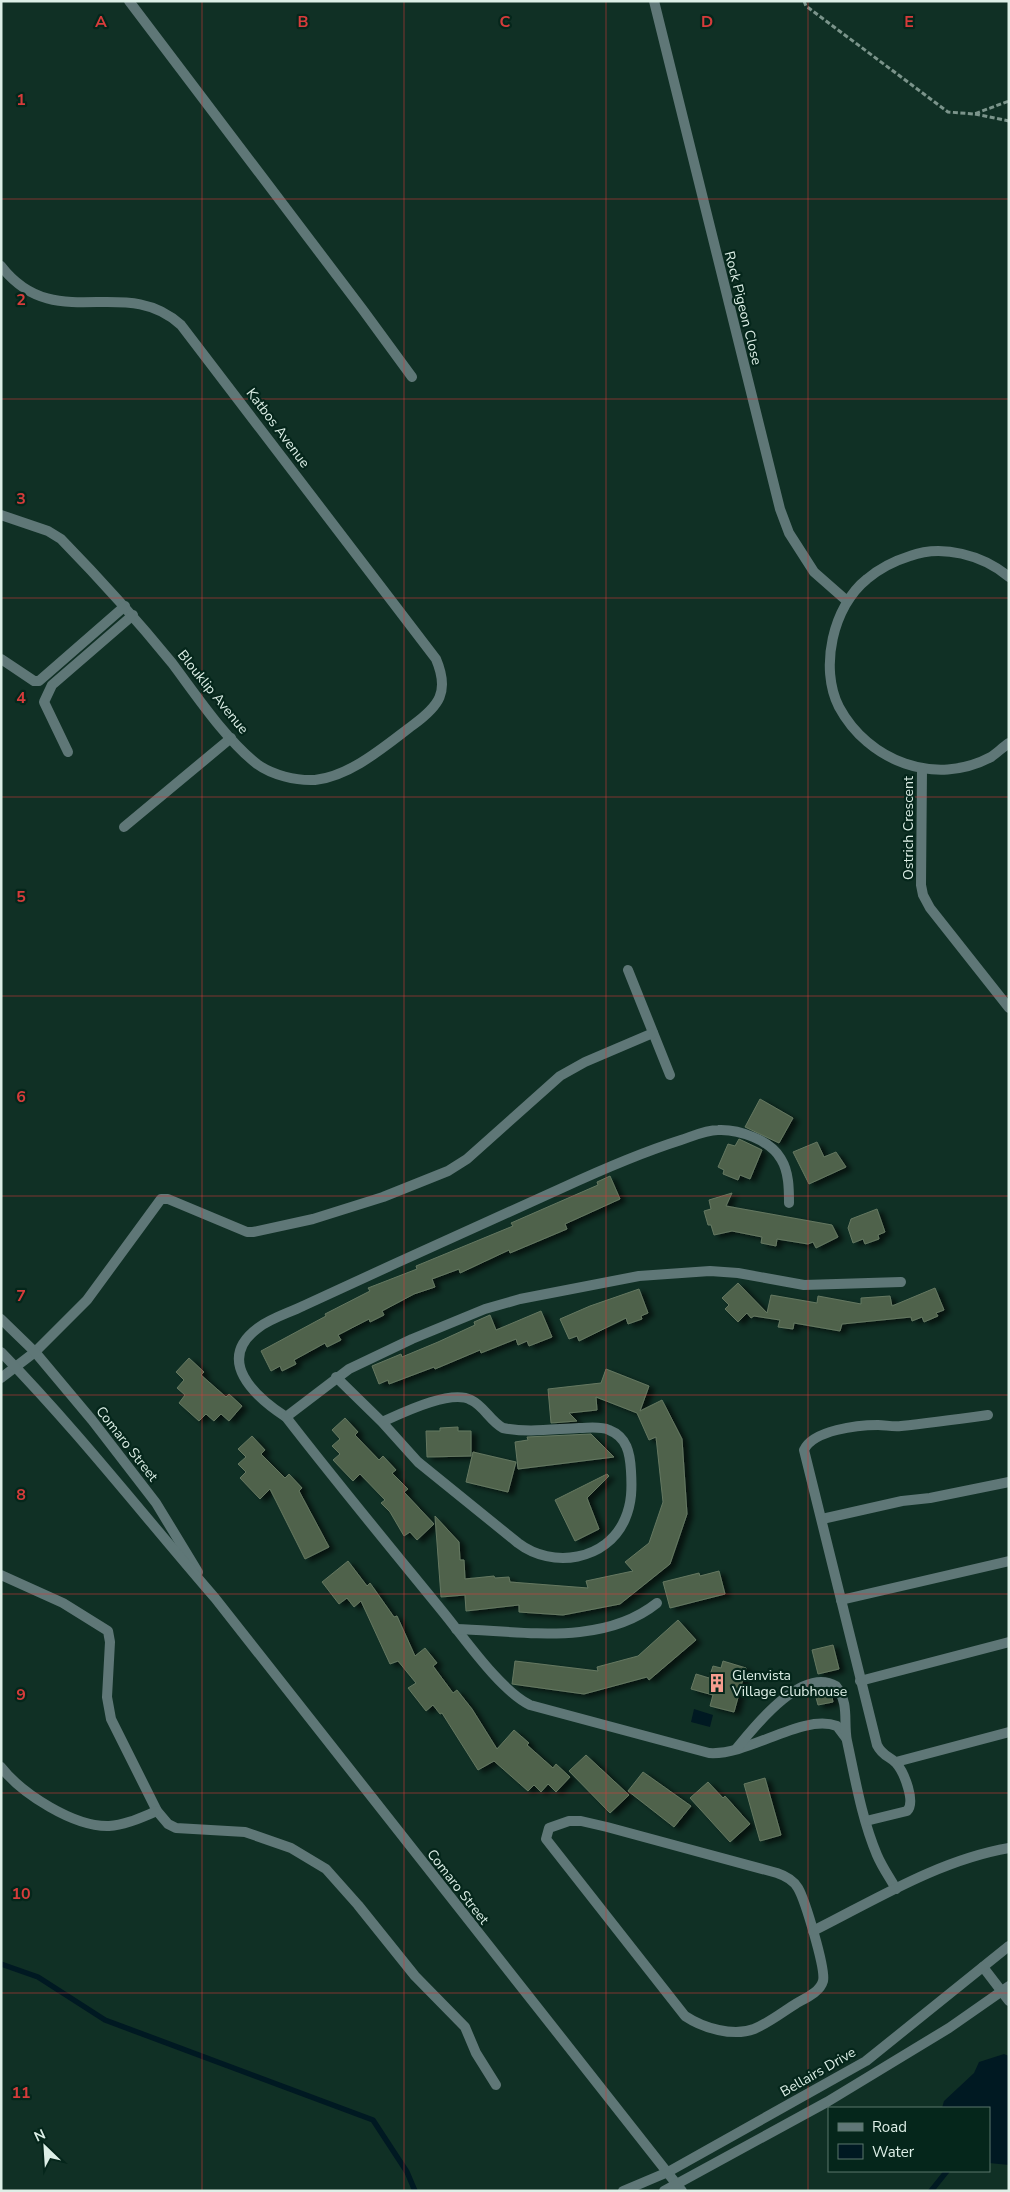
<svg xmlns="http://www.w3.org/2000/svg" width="1010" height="2192" font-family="'Nunito Sans',sans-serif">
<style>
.water{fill:#001922}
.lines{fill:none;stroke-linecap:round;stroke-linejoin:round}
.stream{stroke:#001922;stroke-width:5.5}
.building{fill:#4f624b;stroke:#657861;filter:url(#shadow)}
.path{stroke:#7b948b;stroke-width:3;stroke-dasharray:5 2.5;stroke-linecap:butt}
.service{stroke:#5f7777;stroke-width:10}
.minor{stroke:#5f7777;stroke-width:10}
.tertiary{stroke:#5f7777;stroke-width:10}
.grid{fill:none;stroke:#d73c3b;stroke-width:1;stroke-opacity:0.55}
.labels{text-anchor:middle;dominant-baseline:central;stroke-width:4.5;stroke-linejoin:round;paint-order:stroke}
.street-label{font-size:14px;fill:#ddefe7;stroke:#05261b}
.poi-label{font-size:14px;fill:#ddefe7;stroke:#05261b;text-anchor:start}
.grid-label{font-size:16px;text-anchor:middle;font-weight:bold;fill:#d73c3b;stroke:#05261b;stroke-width:4.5;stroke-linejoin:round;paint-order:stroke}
</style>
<defs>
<filter id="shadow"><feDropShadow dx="5.5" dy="3" stdDeviation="2.5" flood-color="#0009"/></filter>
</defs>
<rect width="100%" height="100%" fill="#103025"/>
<g class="water">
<path d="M694,1709L713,1715L710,1727L691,1722Z"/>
<path d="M1004,2054L1009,2056V2165L989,2163V2108H942L944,2101L974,2073L979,2062Z"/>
</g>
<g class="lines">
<g class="stream">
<path d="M1,1964L38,1977L105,2020L373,2120L407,2172L415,2191"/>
<path d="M931,2191L947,2171"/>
</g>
</g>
<g class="building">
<path d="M760,1099L793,1118L779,1143L745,1127Z"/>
<path d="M739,1139L762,1150L750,1179L740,1175L738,1180L723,1174L724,1170L718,1167L728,1144L735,1146Z"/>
<path d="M817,1142L824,1157L836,1152L846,1167L809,1184L793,1152Z"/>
<path d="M610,1176L620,1199L565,1224L567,1229L510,1253L509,1250L460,1273L459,1269L432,1279L435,1287L414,1294L382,1311L384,1315L370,1322L369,1319L338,1335L341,1340L327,1347L325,1343L294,1360L296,1364L282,1371L280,1366L271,1371L261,1351L326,1316L325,1314L370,1291L368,1288L417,1269L416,1266L513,1226L511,1223L598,1185L597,1182Z"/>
<path d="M732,1193L726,1206L832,1225L838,1237L816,1248L813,1242L808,1244L777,1239L776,1246L761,1243L762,1237L732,1231L714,1235L711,1225H708L704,1211L711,1209L709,1200Z"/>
<path d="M877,1209L885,1232L878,1235L879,1239L865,1244L863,1239L853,1243L848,1228L851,1219Z"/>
<path d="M738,1283L767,1313L771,1295L817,1303L818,1296L861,1304V1298L890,1296L892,1306L935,1288L944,1310L936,1313L938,1316L924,1322L922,1317L912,1321L911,1317L842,1324L840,1331L794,1323L793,1329L778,1327L780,1320L754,1316L751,1318L747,1313L738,1322L725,1309L729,1305L722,1298Z"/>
<path d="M639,1289L648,1313L641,1316L642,1319L628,1324L626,1318L579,1341L577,1336L569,1339L560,1319L590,1306Z"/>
<path d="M541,1311L552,1337L529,1346L527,1341L518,1345L516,1339L481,1353L480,1350L435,1369L434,1367L389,1384L388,1380L379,1384L372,1366L401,1354L402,1357L438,1342L475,1325L474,1322L490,1315L496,1330Z"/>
<path d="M189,1358L204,1372L201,1375L226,1397L229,1394L242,1406L229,1421L221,1414L214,1421L206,1414L199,1421L179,1403L185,1395L177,1388L184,1380L176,1372Z"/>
<path d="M606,1369L649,1386L640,1411L662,1400L682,1439L687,1514L670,1564L620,1604L563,1615L519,1612V1605L466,1611L465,1595L441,1597L435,1516L459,1542L460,1560H464L465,1579L494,1576L495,1578L509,1577L510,1582L588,1588L586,1581L633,1571L625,1562L649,1543L663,1502L656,1437L649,1440L637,1413L596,1397L597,1410L569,1413L577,1421L551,1423L548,1389L601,1383Z"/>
<path d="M345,1418L358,1432L355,1435L379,1460L383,1456L396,1470L392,1473L408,1489L404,1492L434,1524L417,1540L410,1532L404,1536L390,1512L381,1503L385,1500L360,1474L353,1481L333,1460L340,1454L332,1446L340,1439L332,1430Z"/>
<path d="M458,1427V1431H471V1456L427,1457L426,1431H440V1428Z"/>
<path d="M591,1434L614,1457L518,1469L515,1442L528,1440L527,1437Z"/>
<path d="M252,1436L265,1450L261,1454L285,1478L289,1474L302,1488L299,1491L329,1547L305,1559L270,1489L260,1499L240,1478L246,1472L238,1464L246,1457L238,1449Z"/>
<path d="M473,1452L516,1462L508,1492L466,1482Z"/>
<path d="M607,1474L609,1476L587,1498L599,1529L575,1541L555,1500Z"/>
<path d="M348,1561L367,1586L370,1583L394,1617L397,1616L415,1656L425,1648L437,1663L433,1666L453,1693L457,1690L472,1709L497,1749L514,1730L529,1743L527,1745L553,1768L556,1764L570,1777L556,1792L548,1784L541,1792L534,1785L528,1791L494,1761L478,1770L442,1713L440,1714L433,1705L426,1711L408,1688L416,1683L398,1661L390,1664L361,1601L354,1607L347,1598L339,1604L322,1582Z"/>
<path d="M719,1571L725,1594L670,1608L663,1582L699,1573L700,1576Z"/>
<path d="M678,1620L696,1640L649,1680L647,1677L584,1694L512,1684L515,1661L598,1671L597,1667L638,1656Z"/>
<path d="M833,1645L839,1669L818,1674L812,1650Z"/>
<path d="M723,1661L746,1668L734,1712L710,1706L713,1695L691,1689L696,1674L709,1678L713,1666L721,1668Z"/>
<path d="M822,1689L831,1692L833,1702L818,1705L814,1690Z"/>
<path d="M586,1755L629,1795L610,1813L569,1771Z"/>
<path d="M643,1772L691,1806L674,1827L628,1791Z"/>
<path d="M765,1778L781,1835L760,1841L744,1784Z"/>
<path d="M708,1782L723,1798L725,1796L750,1824L730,1842L690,1798Z"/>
</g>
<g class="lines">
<g class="path">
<path d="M804,1L806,6L948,112L974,114L1009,101"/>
<path d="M975,114L1009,121"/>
</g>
<path class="service" d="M983,1967L1009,2001"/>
<g class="minor">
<path d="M129,1L363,310L412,377"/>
<path d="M654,1L780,509L789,533L814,572L847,601"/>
<path d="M1,266C55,336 125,273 181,325L436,659C450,692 439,706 413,725C385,746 351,776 315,780C296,781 272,775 257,764C226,740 196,695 172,663C137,620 100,579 61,539L48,531L1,515"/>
<path d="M1009,577C983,555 942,544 910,556C894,561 880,568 867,579C833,606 819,668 839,707C868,761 935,787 991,757C997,753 1003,747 1009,743"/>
<path d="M1,659L34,681H39L125,606"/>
<path d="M68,752L44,702L52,685L133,615"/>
<path d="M922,769L921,885L923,895L930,908L1009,1008"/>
<path d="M124,827L231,738"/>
<path d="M628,970L670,1075"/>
<path d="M789,1203C789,1189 789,1172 781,1159C770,1140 739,1129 718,1130C706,1130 693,1136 681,1140C640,1153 601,1170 562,1188C476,1227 389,1266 303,1306C289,1313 271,1318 258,1328C215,1360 254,1396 286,1417C337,1483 390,1547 443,1612C465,1639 500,1690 530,1705L709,1753C749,1756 802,1713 837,1726L846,1738"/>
<path d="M336,1377L382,1422L418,1462L518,1543C552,1569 607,1561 625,1519C632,1503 632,1488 631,1471C630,1453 627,1437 609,1430C600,1426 589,1428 579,1428C554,1429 527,1433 503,1428C490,1421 484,1406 471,1400C451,1389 402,1413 382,1422"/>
<path d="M1,1378L35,1352L87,1300L161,1199H168L247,1232H253L313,1219L383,1197L448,1171L467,1159L560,1076L585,1062L653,1033"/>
<path d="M286,1417L349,1369L412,1339L485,1309L520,1299L639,1276L710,1271L738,1273L804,1285L901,1282"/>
<path d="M822,1519L902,1501L930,1498L1009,1482"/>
<path d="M1,1575L63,1603L108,1631L110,1642L107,1697L111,1719L157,1811L168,1824L176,1828L245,1832L291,1848L326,1869L358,1905L415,1976L465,2027L476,2053L496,2085"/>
<path d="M841,1600L1009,1561"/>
<path d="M456,1629C522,1631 602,1647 657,1603"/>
<path d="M860,1681L1009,1642"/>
<path d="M737,1748C755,1726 802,1666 836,1686C850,1704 843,1722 847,1741C855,1778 862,1820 877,1855C882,1867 890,1878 896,1889"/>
<path d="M896,1762L1009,1732"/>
<path d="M1,1767C22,1794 74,1827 109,1826C126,1825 142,1817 157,1811"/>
<path d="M569,1821H581L607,1827L777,1873C786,1876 794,1881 798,1888C805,1900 826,1969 823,1981C820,1992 806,1998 797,2003C784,2011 769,2023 754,2029C733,2037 703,2028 685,2016L546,1839L549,1828Z"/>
<path d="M866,1821L907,1811C916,1802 904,1772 896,1763C890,1756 883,1757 877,1745L804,1450C813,1430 858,1425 878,1425C885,1425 893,1427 901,1426C930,1423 959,1419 988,1415"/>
<path d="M813,1931C875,1900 939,1860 1009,1848"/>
</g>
<g class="tertiary">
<path d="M1,1319L35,1352L92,1420L156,1503L198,1572"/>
<path d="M1,1352C77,1430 144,1516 215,1598L682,2191"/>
<path d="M623,2191L668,2172L866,2061L1009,1946"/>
<path d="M664,2191L827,2102L949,2028L1009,1986"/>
</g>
</g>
<path class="grid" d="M202,1V2191M404,1V2191M606,1V2191M808,1V2191M1,199H1009M1,399H1009M1,598H1009M1,797H1009M1,996H1009M1,1196H1009M1,1395H1009M1,1594H1009M1,1793H1009M1,1993H1009"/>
<defs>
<g id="building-bare" transform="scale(1.5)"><path d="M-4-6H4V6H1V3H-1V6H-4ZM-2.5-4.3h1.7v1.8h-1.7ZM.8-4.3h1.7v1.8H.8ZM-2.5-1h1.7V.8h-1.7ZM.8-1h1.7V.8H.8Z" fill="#f59d8f" stroke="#05261b" stroke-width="2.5" paint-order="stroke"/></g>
</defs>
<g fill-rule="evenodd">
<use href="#building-bare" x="717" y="1683"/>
</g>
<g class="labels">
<g class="street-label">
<text transform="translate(743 308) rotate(76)">Rock Pigeon Close</text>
<text transform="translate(278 428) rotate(53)">Katbos Avenue</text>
<text transform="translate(213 692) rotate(51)">Blouklip Avenue</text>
<text transform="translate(908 828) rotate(-90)">Ostrich Crescent</text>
<text transform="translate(127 1444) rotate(52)">Comaro Street</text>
<text transform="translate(458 1887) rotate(52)">Comaro Street</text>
<text transform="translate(818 2072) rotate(-30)">Bellairs Drive</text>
</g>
<g class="poi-label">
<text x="732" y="1675">Glenvista<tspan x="732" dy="16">Village Clubhouse</tspan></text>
</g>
</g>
<g class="grid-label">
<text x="101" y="27">A</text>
<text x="303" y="27">B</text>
<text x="505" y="27">C</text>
<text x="707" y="27">D</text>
<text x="909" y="27">E</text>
<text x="21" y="105">1</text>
<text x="21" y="305">2</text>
<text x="21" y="504">3</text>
<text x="21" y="703">4</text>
<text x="21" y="902">5</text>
<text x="21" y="1102">6</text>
<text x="21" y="1301">7</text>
<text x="21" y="1500">8</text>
<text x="21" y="1700">9</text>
<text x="21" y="1899">10</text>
<text x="21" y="2098">11</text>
</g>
<rect width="1010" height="2192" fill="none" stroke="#ddefe7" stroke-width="5"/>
<rect x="828" y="2107" width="162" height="65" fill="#05261b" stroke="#5b766d"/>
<rect x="838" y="2123" width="25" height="8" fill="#5f7777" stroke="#5b766d"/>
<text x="872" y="2132" font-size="15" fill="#ddefe7">Road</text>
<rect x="838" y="2144" width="25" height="15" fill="#001922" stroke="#5b766d"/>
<text x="872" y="2157" font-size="15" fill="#ddefe7">Water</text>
<g transform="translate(45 2147) rotate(335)" stroke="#05261b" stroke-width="4" paint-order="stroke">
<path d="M0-4L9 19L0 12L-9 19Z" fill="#ddefe7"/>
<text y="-8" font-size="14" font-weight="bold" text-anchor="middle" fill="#ddefe7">N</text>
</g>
</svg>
